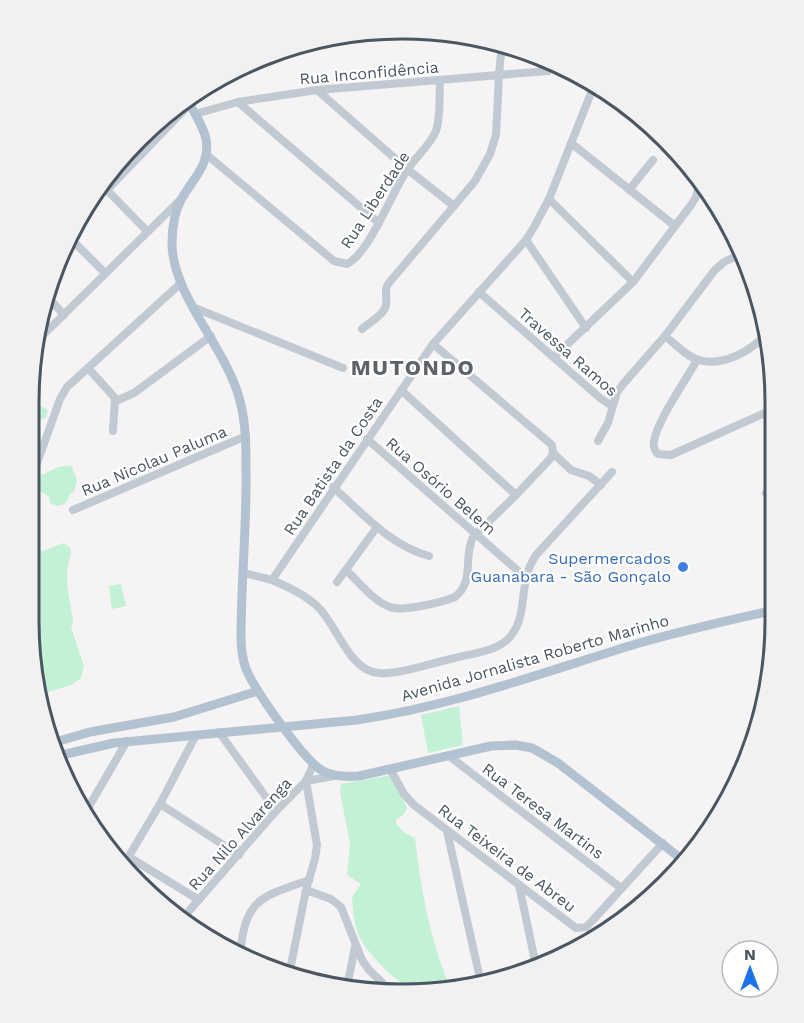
<svg xmlns="http://www.w3.org/2000/svg" width="804" height="1023" font-family="'Work Sans',sans-serif">
<style>
.green{fill:#c3f1d5}
.lines{fill:none;stroke-linecap:round;stroke-linejoin:round}
.minor{stroke:#c1cad2;stroke-width:8}
.major{stroke:#b3c2d1;stroke-width:9}
.shop-dot{fill:#3f7fe0;stroke:#fff;stroke-width:2}
.labels{text-anchor:middle;dominant-baseline:central;stroke-width:4.5;stroke-linejoin:round;paint-order:stroke}
.street-label{font-size:16px;fill:#4a5661;stroke:#fff}
.shop-label{font-size:16px;fill:#366cbe;stroke:#fff;text-anchor:end}
.district-label{font-size:22px;font-weight:bold;letter-spacing:1.5px;fill:#5f6368;stroke:#fff}
.rim{fill:none;stroke:#4a5661;stroke-width:3}
</style>
<rect width="100%" height="100%" fill="#f5f3f3"/>
<g class="green">
<path d="M29,404L41,406L48,410L46,418L29,422Z"/>
<path d="M71,465L77,480L74,492L71,493L65,504L57,506L50,503L49,497L34,487L37,477L59,467Z"/>
<path d="M64,543L71,549C71,560 66,568 67,578C67,593 72,608 73,623L71,627L84,666L81,678L71,685L38,695L29,621V549L43,551Z"/>
<path d="M121,584L126,606L112,609L109,586Z"/>
<path d="M459,706L463,745L428,753L421,715Z"/>
<path d="M392,775L407,808L404,814L396,820V824L405,833L415,838C421,888 429,937 449,984L453,988C443,989 432,991 421,992C404,992 367,953 360,938C354,926 353,910 352,897L361,884L347,875L350,844L340,791L341,784Z"/>
</g>
<g class="lines">
<g class="minor">
<path d="M317,90L407,169L454,206"/>
<path d="M238,102L379,223"/>
<path d="M195,114L238,102L317,90L548,71"/>
<path d="M571,143L675,226"/>
<path d="M207,155L334,261L347,264C370,252 391,194 406,172C415,157 429,147 436,131C441,116 439,96 440,80"/>
<path d="M101,184L147,231"/>
<path d="M107,190L190,104"/>
<path d="M629,190L653,160"/>
<path d="M549,199L633,282"/>
<path d="M71,239L105,273"/>
<path d="M526,240L586,328"/>
<path d="M479,292L600,398L612,406"/>
<path d="M46,295L64,315"/>
<path d="M195,308L343,368"/>
<path d="M362,329C369,323 382,316 385,308C389,300 383,292 388,284L475,181L490,154L496,135L499,75L502,43"/>
<path d="M665,336C675,344 687,357 699,360C723,367 751,351 766,334"/>
<path d="M36,342L180,200"/>
<path d="M433,344L552,445L553,453"/>
<path d="M554,357L633,282L691,205L696,197L699,185"/>
<path d="M697,360C686,380 657,421 654,441C653,447 654,450 658,454L671,455L774,409"/>
<path d="M88,368L115,398L113,431"/>
<path d="M401,390L516,495"/>
<path d="M116,401L134,393L211,336"/>
<path d="M367,439L525,577"/>
<path d="M598,441L608,423L617,392L624,383L665,336L714,271L724,262L743,253"/>
<path d="M553,453L571,470L589,476L601,485"/>
<path d="M36,466L60,399L67,387L181,283"/>
<path d="M333,487C362,513 391,546 429,556"/>
<path d="M766,493L772,498"/>
<path d="M73,510L246,436"/>
<path d="M346,570C359,582 373,601 390,607C402,612 443,602 455,597C475,582 463,556 473,537L516,495L550,459L553,453"/>
<path d="M244,573L272,580L433,344L526,240L534,227L549,199L593,88"/>
<path d="M272,580C288,587 306,595 319,608C337,626 350,672 379,673C399,675 435,662 455,658C474,653 502,651 513,633C528,611 518,582 536,555L612,472"/>
<path d="M337,582L377,527"/>
<path d="M219,732L276,811"/>
<path d="M449,756L621,888"/>
<path d="M390,769L404,794L414,805L576,928L586,927L592,921L663,843"/>
<path d="M160,804L239,855"/>
<path d="M84,815L127,741"/>
<path d="M447,831L481,983"/>
<path d="M129,857L199,900"/>
<path d="M123,866L160,804L196,735"/>
<path d="M519,885L535,961"/>
<path d="M306,890L331,899L341,907L362,960L369,970L393,993"/>
<path d="M182,919L276,811L306,781L313,765"/>
<path d="M240,955C245,899 260,897 309,880"/>
<path d="M289,975L306,890L315,859L317,845L306,781L334,776"/>
<path d="M347,987L355,947"/>
</g>
<g class="major">
<path d="M188,102C195,113 203,126 206,139C211,165 192,179 181,200C174,213 172,230 172,244C173,297 227,348 240,401C246,424 246,446 246,469C247,525 241,581 241,637C241,648 242,658 246,669C255,690 304,761 323,771C334,777 347,777 359,776L491,746L516,745L532,748L558,763L684,861"/>
<path d="M52,743L90,732L174,717L258,691"/>
<path d="M57,756L114,743L357,720C453,706 544,672 636,644C680,631 725,621 770,611"/>
</g>
</g>
<circle class="shop-dot" cx="683" cy="567" r="6"/>
<g class="labels">
<g class="street-label">
<text transform="translate(369 73) rotate(-5)">Rua Inconfidência</text>
<text transform="translate(375 200) rotate(-57)">Rua Liberdade</text>
<text transform="translate(568 352) rotate(41)">Travessa Ramos</text>
<text transform="translate(154 461) rotate(-23)">Rua Nicolau Paluma</text>
<text transform="translate(333 466) rotate(-56)">Rua Batista da Costa</text>
<text transform="translate(441 486) rotate(41)">Rua Osório Belem</text>
<text transform="translate(535 658) rotate(-16)">Avenida Jornalista Roberto Marinho</text>
<text transform="translate(543 811) rotate(37)">Rua Teresa Martins</text>
<text transform="translate(240 834) rotate(-48)">Rua Nilo Alvarenga</text>
<text transform="translate(507 858) rotate(37)">Rua Teixeira de Abreu</text>
</g>
<g class="shop-label">
<text x="671" y="558">Supermercados<tspan x="671" dy="18">Guanabara - São Gonçalo</tspan></text>
</g>
<g class="district-label">
<text x="413" y="367">MUTONDO</text>
</g>
</g>
<path d="M0 0H804V1023H0ZM402 39H402A363 363 0 0 1 765 402V621A363 363 0 0 1 402 984H402A363 363 0 0 1 39 621V402A363 363 0 0 1 402 39Z" fill="#f1f1f2" fill-rule="evenodd"/>
<path class="rim" d="M402 39H402A363 363 0 0 1 765 402V621A363 363 0 0 1 402 984H402A363 363 0 0 1 39 621V402A363 363 0 0 1 402 39Z"/>
<g transform="translate(750 969)"><circle r="28" fill="#ffffff" stroke="#b7bbc0" stroke-width="1.5"/>
<path d="M0-4.5L10 22L0 15L-10 22Z" fill="#1a73e8"/>
<text y="-9" font-size="16" font-weight="bold" text-anchor="middle" fill="#4a5661">N</text>
</g>
</svg>
